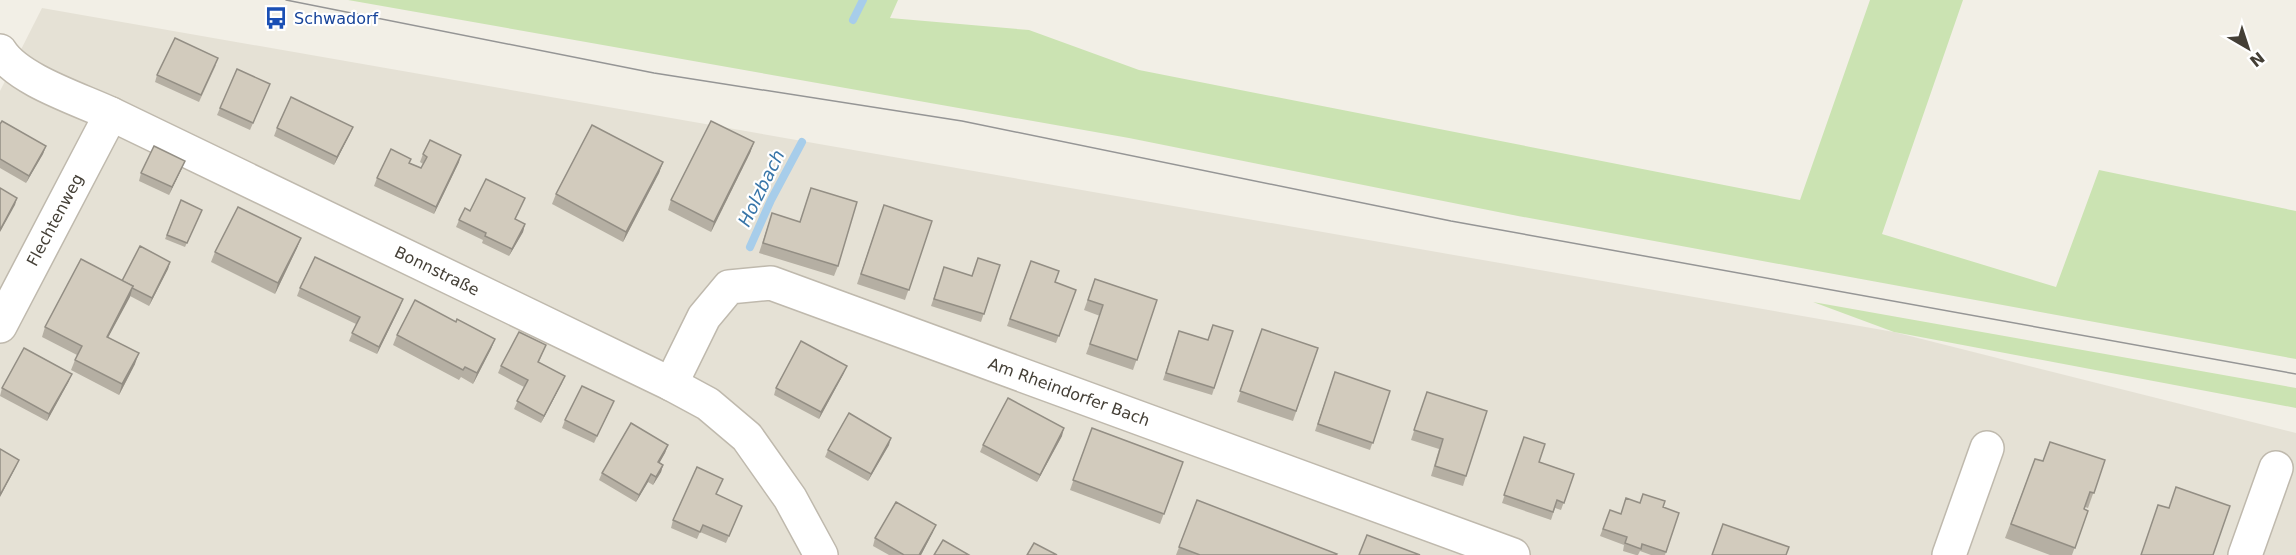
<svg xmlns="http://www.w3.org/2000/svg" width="2296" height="555" font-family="'DejaVu Sans',sans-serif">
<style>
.residential{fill:#e5e1d5}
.green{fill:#cbe3b2}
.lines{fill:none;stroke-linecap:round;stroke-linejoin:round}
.stream{stroke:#a7cdea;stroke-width:8}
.minor-casing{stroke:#bfb9ad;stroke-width:36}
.minor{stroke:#fff;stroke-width:33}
.tram{stroke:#959595;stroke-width:1.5}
.wall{fill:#b5afa3}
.shaded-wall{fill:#938e84}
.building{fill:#d2cbbd;stroke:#938e84;stroke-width:1.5}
.labels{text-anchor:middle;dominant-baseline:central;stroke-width:4.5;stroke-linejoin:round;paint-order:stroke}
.transit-label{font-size:16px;fill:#164399;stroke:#fff;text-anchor:start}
.street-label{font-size:16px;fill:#443f36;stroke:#fff}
.water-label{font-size:18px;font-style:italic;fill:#3875a8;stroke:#fff}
</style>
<rect width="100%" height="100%" fill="#f2efe6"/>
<path class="residential" d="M42,8L1894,332L2296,433V555H0V91Z"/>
<g class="green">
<path d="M348,0H898L890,18L1029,30L1139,70L1800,200L1870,0H1963L1882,234L2056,287L2099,170L2296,211V359L1518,216L1129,138Z"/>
<path d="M1813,302L2296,388V408L1894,332Z"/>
</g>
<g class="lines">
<g class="stream">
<path d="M853,20L863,0"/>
<path d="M750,247L771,200L802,142"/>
</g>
<g class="minor-casing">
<g id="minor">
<path d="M0,51C18,80 79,99 111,114L671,384L708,404L747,437L790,498L821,555"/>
<path d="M0,326L111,114"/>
<path d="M671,384L704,317L729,287L771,283L1513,555"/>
<path d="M1949,555L1987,448"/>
<path d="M2245,555L2276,468"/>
</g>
</g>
<use href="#minor" class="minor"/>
<path class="tram" d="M286,0L654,73L962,121L1451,221L2296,374"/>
</g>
<g class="wall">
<path d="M216,65L199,102L155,82L157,75Z"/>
<path d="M270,84L250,130L217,115L220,108Z"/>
<path d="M0,124L46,146L43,154L26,183L0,168Z"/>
<path d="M277,128L350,134L334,165L274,136Z"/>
<path d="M754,142L750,153L711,232L668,210L671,200Z"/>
<path d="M423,154L459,162L434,214L374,186L377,178L410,163L421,168L423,164L420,162Z"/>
<path d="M663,162L659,173L623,242L552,204L556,194Z"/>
<path d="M182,168L169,195L139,181L141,173Z"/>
<path d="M811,188L838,266L834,276L759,253L772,213L800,222Z"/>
<path d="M525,198L515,219L525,224L523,232L509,256L482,243L483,240L456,227L459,220L470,211Z"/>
<path d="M181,200L202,210L185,247L165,239Z"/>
<path d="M884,205L932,221L905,300L857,284Z"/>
<path d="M301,238L297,248L275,294L211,262L215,252Z"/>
<path d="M1031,261L1055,282L1076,290L1056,343L1007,326Z"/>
<path d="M170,262L168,269L149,306L130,296L108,337L135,364L119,395L71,370L77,355L42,337L45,327L122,281Z"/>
<path d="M1000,265L981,322L931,306L944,267L972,276Z"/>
<path d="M1095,279L1157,300L1133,370L1086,354L1100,316L1084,310Z"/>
<path d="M300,288L400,307L377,354L349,341L356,324L297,296Z"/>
<path d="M456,322L495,339L491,349L473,384L461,377L459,380L393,345L397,335Z"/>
<path d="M1262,329L1318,348L1293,421L1237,402Z"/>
<path d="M1179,331L1207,340L1233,331L1212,395L1163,380Z"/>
<path d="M546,345L539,362L562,383L541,423L514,409L524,387L498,373L501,366Z"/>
<path d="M1335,372L1390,391L1370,450L1315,431Z"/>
<path d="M844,373L819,419L774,395L776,388Z"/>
<path d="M69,381L47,421L0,396L2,388Z"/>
<path d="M1427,392L1466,476L1463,486L1431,476L1439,449L1411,440Z"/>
<path d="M614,401L594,443L562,428L565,420Z"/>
<path d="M1092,428L1183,462L1160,524L1070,490Z"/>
<path d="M1062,436L1037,482L980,452L983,445Z"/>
<path d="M1524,437L1539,462L1574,474L1561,510L1555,508L1551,520L1502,503Z"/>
<path d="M668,445L665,453L659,463L663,465L661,472L653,485L648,482L636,502L599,480L602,473Z"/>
<path d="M889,445L868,481L825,457L828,450Z"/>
<path d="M2035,459L2043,461L2105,460L2088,508L2085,507L2084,509L2088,511L2072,555H2050L2005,538Z"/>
<path d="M717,495L742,506L726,543L700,532L697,539L671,528L673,520Z"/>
<path d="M1197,500L1336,555H1176Z"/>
<path d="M1640,503L1663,507L1679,513L1665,555H1651L1640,551L1638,555H1636L1623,551L1624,545L1600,536L1610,510L1621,514Z"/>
<path d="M933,532L921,555H889L873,546L875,538Z"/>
</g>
<g class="shaded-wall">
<path d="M353,127L350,134L334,165L337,157Z"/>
<path d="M754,142L750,153L711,232L714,222Z"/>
<path d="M46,146L43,154L26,183L29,176Z"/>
<path d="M461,155L459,162L434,214L436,207Z"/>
<path d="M185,161L182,168L169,195L172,187Z"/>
<path d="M663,162L659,173L623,242L626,232Z"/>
<path d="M17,198L15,205L0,232V230Z"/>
<path d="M525,224L523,232L509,256L512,249Z"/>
<path d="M301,238L297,248L275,294L278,283Z"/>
<path d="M170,262L168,269L149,306L152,298Z"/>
<path d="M133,286L130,297L103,347L107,337Z"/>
<path d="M403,299L400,307L377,354L379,347Z"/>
<path d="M495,339L491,349L473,384L477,373Z"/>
<path d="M139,353L135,364L119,395L122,384Z"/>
<path d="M847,366L844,373L819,419L821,412Z"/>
<path d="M72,374L69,381L47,421L49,414Z"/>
<path d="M565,376L562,383L541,423L544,416Z"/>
<path d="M1064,428L1062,436L1037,482L1040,475Z"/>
<path d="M891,438L889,445L868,481L871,474Z"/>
<path d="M668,445L665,453L656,469L658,462Z"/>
<path d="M19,460L16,467L0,497V495Z"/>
<path d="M663,465L661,472L653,485L656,477Z"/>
<path d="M651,474L648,482L636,502L639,495Z"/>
<path d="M936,525L933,532L921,555H919Z"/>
</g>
<g class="building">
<path d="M175,38L218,58L201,95L157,75Z"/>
<path d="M237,69L270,84L253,123L220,108Z"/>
<path d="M291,97L353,127L337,157L277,128Z"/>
<path d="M2,121L46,146L29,176L0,159V124Z"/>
<path d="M711,121L754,142L714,222L671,200Z"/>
<path d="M592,125L663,162L626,232L556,194Z"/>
<path d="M430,140L461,155L436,207L377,178L391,149L411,159L409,163L421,168L427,157L423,154Z"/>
<path d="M154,146L185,161L172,187L141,173Z"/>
<path d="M486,179L525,198L515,219L525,224L512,249L485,236L486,233L459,220L465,208L470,211Z"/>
<path d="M0,188L17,198L0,230Z"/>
<path d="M811,188L857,202L838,266L763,243L772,213L800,222Z"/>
<path d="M181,200L202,210L187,243L167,235Z"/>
<path d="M884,205L932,221L909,290L861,274Z"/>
<path d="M238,207L301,238L278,283L215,252Z"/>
<path d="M140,246L170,262L152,298L132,288L133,286L122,281Z"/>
<path d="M315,257L403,299L379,347L352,333L360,317L300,288Z"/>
<path d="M978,258L1000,265L984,314L934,299L944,267L972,276Z"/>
<path d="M81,259L133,286L107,337L139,353L122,384L75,360L82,346L45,327Z"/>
<path d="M1031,261L1059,271L1055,282L1076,290L1059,336L1010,319Z"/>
<path d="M1095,279L1157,300L1137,360L1090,344L1103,305L1088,300Z"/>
<path d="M415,300L456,322L457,319L495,339L477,373L465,367L463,370L397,335Z"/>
<path d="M1213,325L1233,331L1214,388L1166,373L1179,331L1208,340Z"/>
<path d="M1262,329L1318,348L1296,411L1240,391Z"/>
<path d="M519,332L546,345L538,362L565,376L544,416L517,401L528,380L501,366Z"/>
<path d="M801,341L847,366L821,412L776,388Z"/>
<path d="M24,348L72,374L49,414L2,388Z"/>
<path d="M1335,372L1390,391L1373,443L1318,424Z"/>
<path d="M582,386L614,401L597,436L565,420Z"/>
<path d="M1427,392L1487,411L1466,476L1435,466L1443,439L1414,430Z"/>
<path d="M1008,398L1064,428L1040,475L983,445Z"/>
<path d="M849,413L891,438L871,474L828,450Z"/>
<path d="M631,423L668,445L658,462L663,465L656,477L651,474L639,495L602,473Z"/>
<path d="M1092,428L1183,462L1164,514L1073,480Z"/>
<path d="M1524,437L1545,444L1539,462L1574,474L1564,503L1557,500L1553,512L1504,495Z"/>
<path d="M2050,442L2105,460L2094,493L2090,492L2084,509L2088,511L2075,548L2011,524L2035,459L2043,461Z"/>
<path d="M0,449L19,460L0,495Z"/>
<path d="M697,467L723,479L716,494L742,506L729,536L703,525L700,532L673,520Z"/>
<path d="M2176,487L2230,506L2213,555H2141L2158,505L2169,508Z"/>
<path d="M1643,494L1665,501L1663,507L1679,513L1666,552L1642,544L1641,549L1625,543L1627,537L1603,529L1610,510L1621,514L1626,498L1640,503Z"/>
<path d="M1197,500L1337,554L1336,555H1200L1179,547Z"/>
<path d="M896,502L936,525L919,555H904L875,538Z"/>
<path d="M1723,524L1789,547L1786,555H1712Z"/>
<path d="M1367,535L1420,555H1359Z"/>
<path d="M943,540L969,555H934Z"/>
<path d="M1034,543L1057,555H1027Z"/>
</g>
<defs>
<g id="bus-bare" transform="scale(1.8)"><path d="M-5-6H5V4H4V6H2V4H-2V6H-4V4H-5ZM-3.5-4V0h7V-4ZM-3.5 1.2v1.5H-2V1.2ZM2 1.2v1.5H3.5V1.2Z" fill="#1a4fb4" stroke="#fff" stroke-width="2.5" paint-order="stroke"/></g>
</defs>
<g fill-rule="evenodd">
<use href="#bus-bare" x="276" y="18"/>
</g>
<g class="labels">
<g class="transit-label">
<text x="294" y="18">Schwadorf</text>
</g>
<g class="street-label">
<text transform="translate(55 220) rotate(-62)">Flechtenweg</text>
<text transform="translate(437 271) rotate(26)">Bonnstraße</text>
<text transform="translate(1069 392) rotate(20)">Am Rheindorfer Bach</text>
</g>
<g class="water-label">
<text transform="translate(761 188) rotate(-64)">Holzbach</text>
</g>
</g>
<g transform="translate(2248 48) rotate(141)" stroke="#ffffff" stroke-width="4.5" paint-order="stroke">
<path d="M0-4.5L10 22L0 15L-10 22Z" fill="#443f36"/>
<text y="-9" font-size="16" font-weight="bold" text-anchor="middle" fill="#443f36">N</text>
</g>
</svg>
